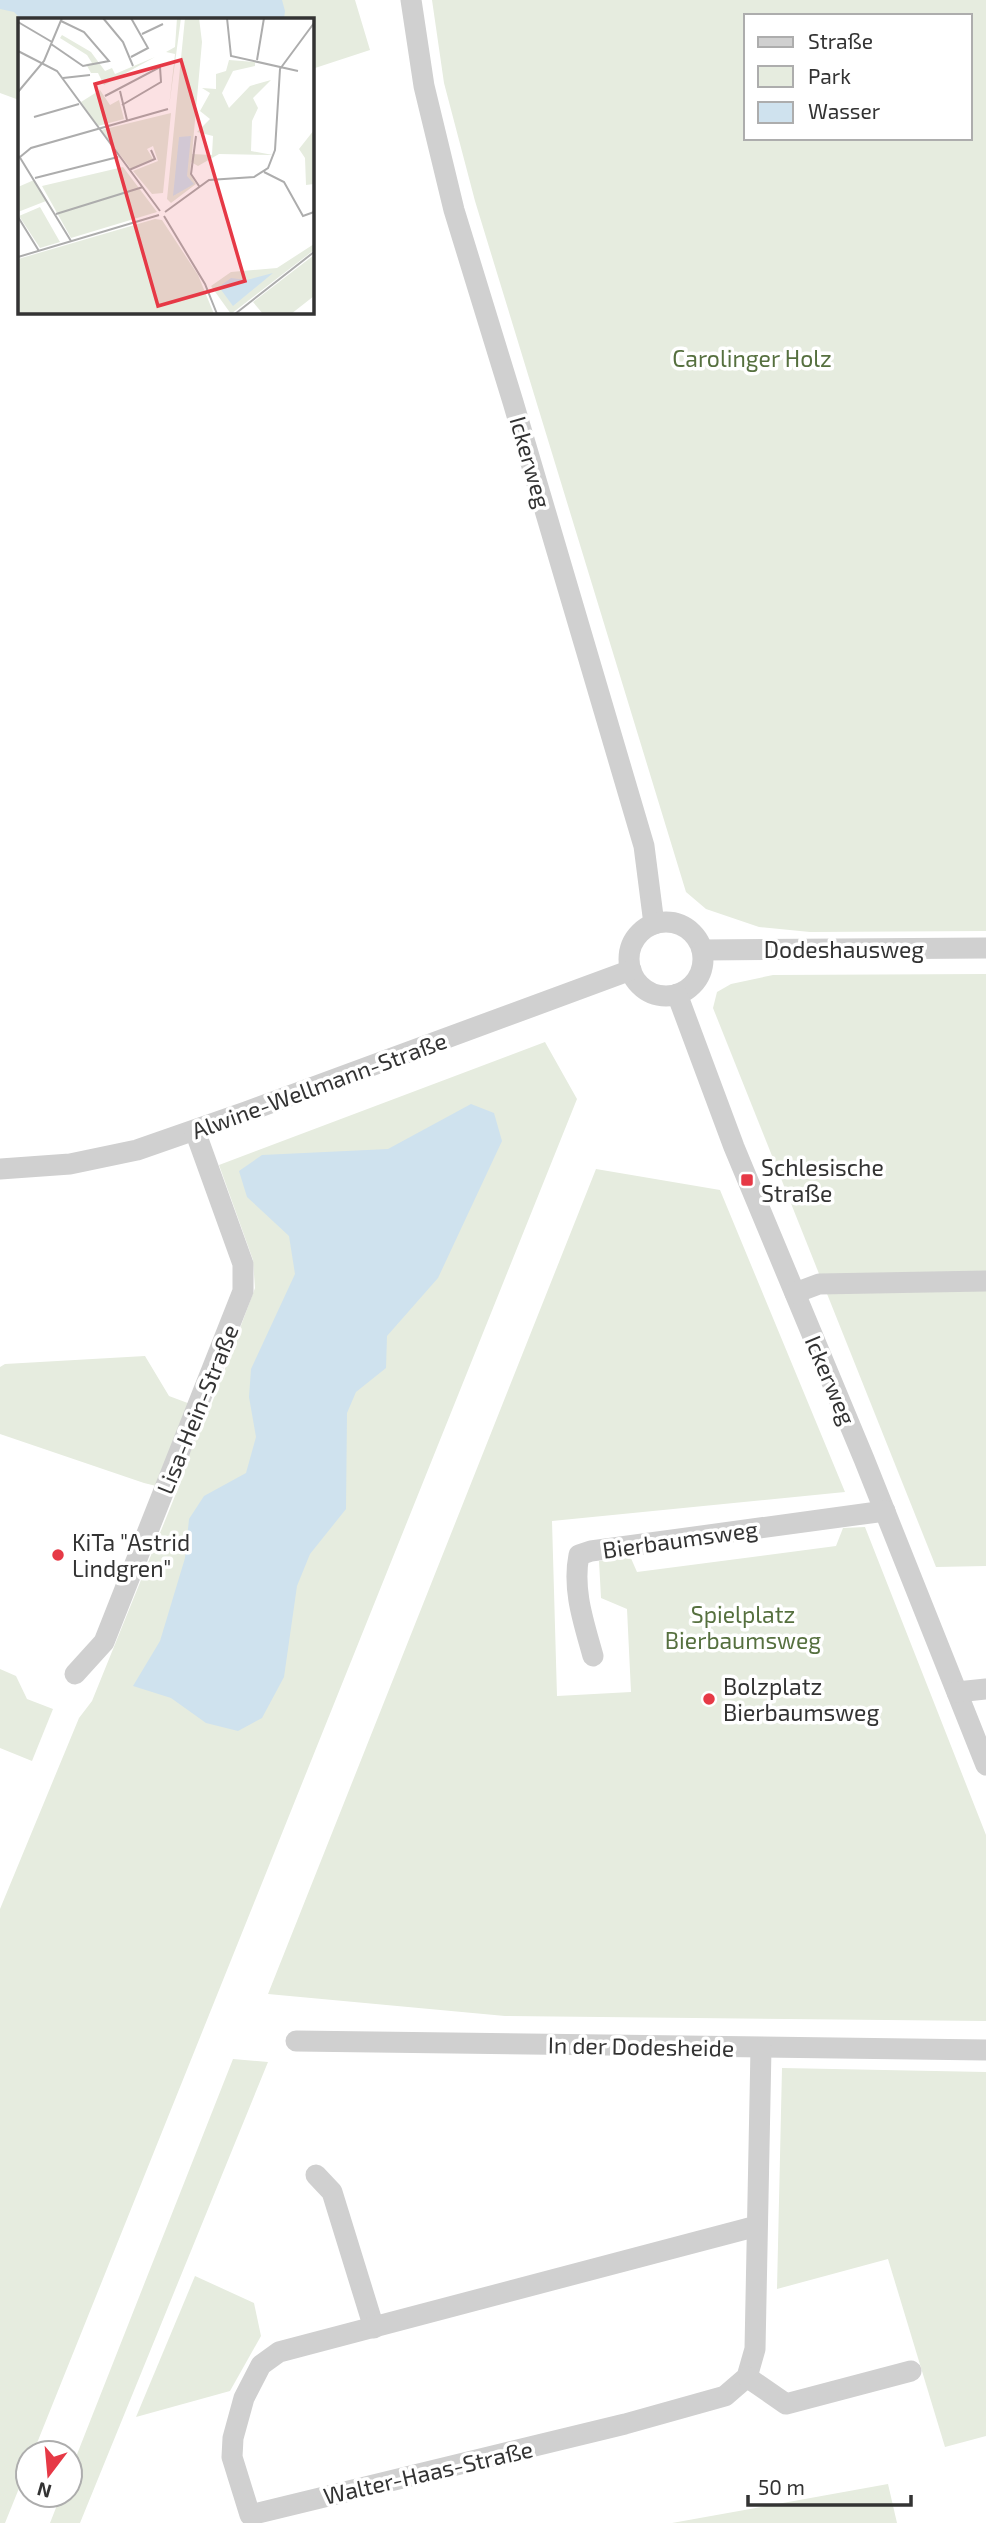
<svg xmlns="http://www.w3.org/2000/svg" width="986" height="2523" font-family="'Exo 2',sans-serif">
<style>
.green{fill:#e6ecdf;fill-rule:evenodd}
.water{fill:#cfe2ee}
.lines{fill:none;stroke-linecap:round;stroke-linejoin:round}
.street{stroke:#d0d0d0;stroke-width:21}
.poi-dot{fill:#e63946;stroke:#fff;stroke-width:2.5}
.labels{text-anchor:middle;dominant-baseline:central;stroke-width:7;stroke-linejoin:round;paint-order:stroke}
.park-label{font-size:23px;fill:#56703f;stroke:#fff}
.street-label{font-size:23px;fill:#333;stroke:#fff}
.poi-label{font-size:23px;fill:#333;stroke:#fff;text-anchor:start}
.inset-road{fill:none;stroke:#adadad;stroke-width:2}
.view{fill:#e63946;fill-opacity:0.15;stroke:#e63946;stroke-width:3.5}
.inset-edge{fill:none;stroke:#333;stroke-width:3.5}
</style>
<rect width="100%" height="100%" fill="#fff"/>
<g class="green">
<path d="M0,0H355L370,50L312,69V19H19V100L0,93Z"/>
<path d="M432,0H986V931L810,932L759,927L706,909L686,892L475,201L444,83ZM746,16H970V138H746Z"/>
<path d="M986,974V1566L936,1567L713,1008L717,992L731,984L773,975Z"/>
<path d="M545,1042L577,1099L33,2453H28V2466L5,2523H0V1909L79,1718L92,1701L177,1491L144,1483L0,1434V1367L5,1364L145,1356L169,1396L209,1411L255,1288L253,1260L219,1165Z"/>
<path d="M596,1169L720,1190L845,1492L552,1521L557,1696L631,1692L627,1609L601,1598L599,1561L630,1556L637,1572L836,1546L843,1528L865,1527L986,1835V2021L505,2016L268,1994Z"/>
<path d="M0,1669L16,1676L27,1699L53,1709L32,1761L0,1748Z"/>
<path d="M233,2059L268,2062L80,2523H50L61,2495H70V2472Z"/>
<path d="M782,2068L986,2072V2436L945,2447L888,2259L777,2289Z"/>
<path d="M195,2276L254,2303L261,2336L230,2391L136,2417Z"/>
<path d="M888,2484L897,2523H672Z"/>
</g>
<g class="water">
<path d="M0,0H282L285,11L284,19H21L14,12L0,9Z"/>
<path d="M471,1104L494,1113L502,1141L438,1278L387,1336L386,1368L356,1392L347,1413L346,1509L310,1554L297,1586L284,1677L262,1718L238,1731L206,1723L171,1698L133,1686L160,1641L185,1558L189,1519L204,1496L246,1473L256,1437L249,1397L251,1369L295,1274L289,1236L247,1197L239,1171L262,1155L388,1149Z"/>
</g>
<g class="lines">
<g class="street">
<path d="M411,0L424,86L454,210L513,402L644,846L654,924"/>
<circle cx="666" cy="959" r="37"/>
<path d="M702,950L986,948"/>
<path d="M677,994L734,1147L864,1459L986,1765"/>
<path d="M0,1169L70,1164L137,1150L246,1112L631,970"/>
<path d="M795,1293L819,1284L986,1281"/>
<path d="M593,1656C584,1623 572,1590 579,1555L591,1551L885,1511"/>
<path d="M75,1674L104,1642L243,1291V1264L195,1131"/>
<path d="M957,1692L986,1689"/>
<path d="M296,2041L986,2050"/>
<path d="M316,2175L332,2192L374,2328"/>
<path d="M757,2226L279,2352L261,2365L244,2398L233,2438L232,2457L250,2515L625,2424L725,2396L747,2377L755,2349L761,2048"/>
<path d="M747,2377L786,2404L911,2371"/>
</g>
</g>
<g class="poi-dot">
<rect x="740" y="1173" width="14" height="14" rx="3.5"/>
<circle cx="58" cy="1555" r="7"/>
<circle cx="709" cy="1699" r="7"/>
</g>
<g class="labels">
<g class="park-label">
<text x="752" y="358">Carolinger Holz</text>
<text x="743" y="1614">Spielplatz<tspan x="743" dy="26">Bierbaumsweg</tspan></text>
</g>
<g class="street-label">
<text transform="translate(531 462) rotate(74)">Ickerweg</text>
<text x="844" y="949">Dodeshausweg</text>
<text transform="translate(319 1085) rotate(-20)">Alwine-Wellmann-Straße</text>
<text transform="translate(831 1380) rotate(67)">Ickerweg</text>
<text transform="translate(197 1409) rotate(-68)">Lisa-Hein-Straße</text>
<text transform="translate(680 1539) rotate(-8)">Bierbaumsweg</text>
<text transform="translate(641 2046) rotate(1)">In der Dodesheide</text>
<text transform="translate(428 2472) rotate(-13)">Walter-Haas-Straße</text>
</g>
<g class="poi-label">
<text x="761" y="1167">Schlesische<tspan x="761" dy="26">Straße</tspan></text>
<text x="72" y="1542">KiTa "Astrid<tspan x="72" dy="26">Lindgren"</tspan></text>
<text x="723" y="1686">Bolzplatz<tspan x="723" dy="26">Bierbaumsweg</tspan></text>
</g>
</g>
<g transform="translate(18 18)">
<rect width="296" height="296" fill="#fff"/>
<path d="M159,0H163L151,89L157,36L148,34L157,29ZM167,0H181L184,24L174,136L194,137L195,118L179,114L192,101L182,93L192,75L184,70L198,71V56L208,53L211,42L237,44V48L215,53L204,75L211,90L232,68L253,62L235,80L240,90L234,103L233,133L255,137L201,136L180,148L173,144L172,156L178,166L153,185L149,181ZM44,17L73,34L87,53L94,50L97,56L137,39L86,67L80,55H73L68,46L74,45L69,37L42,20ZM82,72L92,87L101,82L106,101L80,108L63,84ZM153,95L145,175L134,176L115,153L140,143L135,128L129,131L135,141L113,151L83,112ZM296,112V166L288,167L287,140L281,131ZM105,149L139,194L53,220L24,168ZM16,162L28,183L0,194V169ZM22,189L42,224L22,230L1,198ZM137,201L144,202L180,257L196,296H0V241ZM296,226V232L213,296L193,268L213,254L259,250ZM296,237V278L273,296H245L235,284Z" fill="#e6ecdf"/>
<path d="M173,118L169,158L176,166L155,178L161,119ZM255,255L215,288L201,269L213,260L229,262Z" fill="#cfe2ee"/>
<path class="inset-road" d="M85,0L105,24L115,48M209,0L213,38L280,53M0,4L34,24M124,16L145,6M33,26L65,48L91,43L66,14L43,3M0,33L39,53L142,193M113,39L130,30L113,0M239,42L246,0M45,60L72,57M102,73L109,102M0,74L26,43L44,0M87,78L142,49L143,64L104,87M16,99L61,86M178,118L173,156L181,168M1,138L53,223M2,139L13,130L150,91M111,152L137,141L133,132M246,154L266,164L285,198L296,194M17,160L100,139M147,194L191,162L236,159L250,150L257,132L262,51L296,5M38,196L125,169M146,198L187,266L199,296M0,199L21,233M0,239L141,197M217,296L296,234"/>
<path class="view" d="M163,42L227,263L140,288L77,66Z"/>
<rect width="296" height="296" class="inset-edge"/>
</g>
<rect x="744" y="14" width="228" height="126" fill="#ffffff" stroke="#adadad" stroke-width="2"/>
<rect x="758" y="37" width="35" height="10" fill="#d0d0d0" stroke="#adadad" stroke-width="2"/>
<text x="808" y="49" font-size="21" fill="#333333">Straße</text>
<rect x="758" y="66" width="35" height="21" fill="#e6ecdf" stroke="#adadad" stroke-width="2"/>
<text x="808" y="84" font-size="21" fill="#333333">Park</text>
<rect x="758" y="102" width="35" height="21" fill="#cfe2ee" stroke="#adadad" stroke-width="2"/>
<text x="808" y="119" font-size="21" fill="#333333">Wasser</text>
<g transform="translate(49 2474) rotate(196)"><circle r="33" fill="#ffffff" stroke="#adadad" stroke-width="2"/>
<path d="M0-5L12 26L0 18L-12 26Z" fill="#e63946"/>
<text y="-10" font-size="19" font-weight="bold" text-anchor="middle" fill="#333333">N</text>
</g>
<path d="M748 2495v10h163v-10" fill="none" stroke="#333333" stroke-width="3.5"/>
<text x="758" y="2495" font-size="21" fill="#333333" stroke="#ffffff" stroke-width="5" paint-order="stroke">50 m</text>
</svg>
